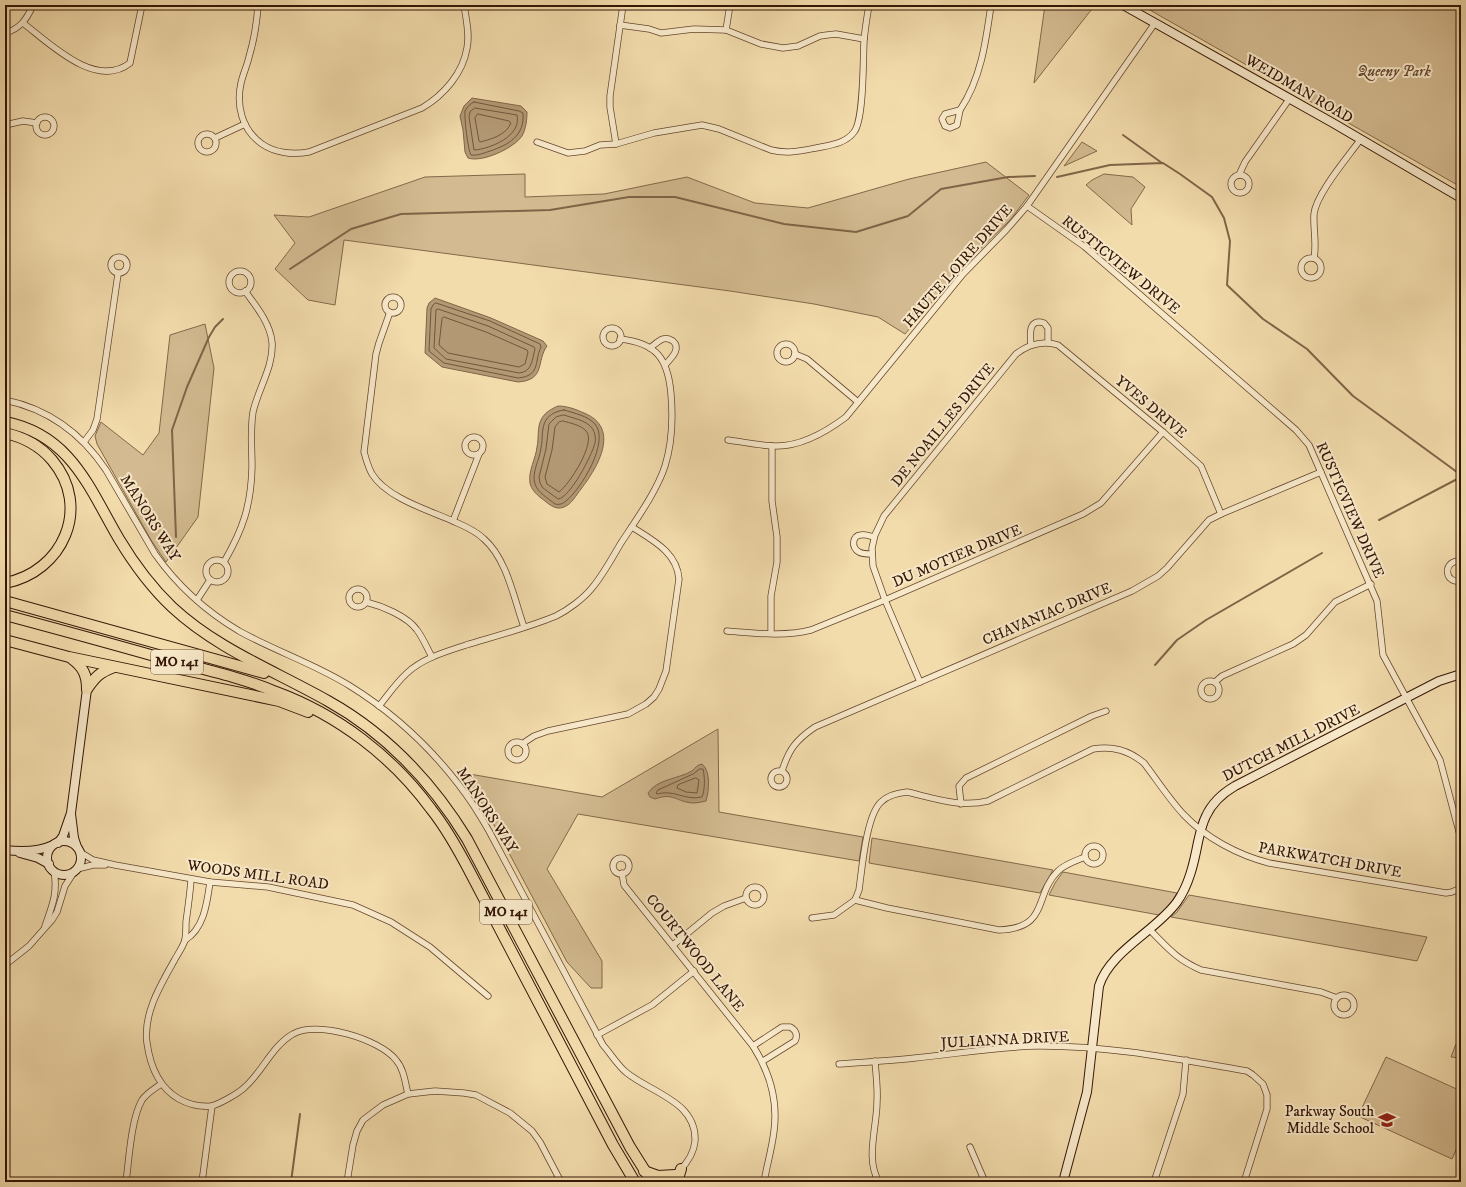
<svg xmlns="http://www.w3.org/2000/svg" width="1466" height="1187" font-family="'IM FELL DW Pica',serif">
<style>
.green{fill:#d3ba90;stroke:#84684a}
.water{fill:#b29873;stroke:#806447}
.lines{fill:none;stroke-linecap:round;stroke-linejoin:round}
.shore{stroke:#73563c;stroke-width:1}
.stream{stroke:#806447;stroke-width:2}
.street-casing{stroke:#64472f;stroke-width:7}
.secondary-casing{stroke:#341505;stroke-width:10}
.highway-casing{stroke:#341505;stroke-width:12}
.street{stroke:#f7e8c9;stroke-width:5.5}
.secondary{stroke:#f7e8c9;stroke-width:8}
.highway{stroke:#f3dcac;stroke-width:10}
.labels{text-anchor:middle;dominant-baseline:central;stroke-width:4;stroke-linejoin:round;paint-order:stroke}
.shield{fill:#f7e8c9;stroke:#6e5440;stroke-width:1}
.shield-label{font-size:14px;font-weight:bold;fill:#341505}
.park-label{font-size:15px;font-style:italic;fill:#64472f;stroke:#f7e8c9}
.street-label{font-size:15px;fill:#341505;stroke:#f7e8c9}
.poi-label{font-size:15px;fill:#341505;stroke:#f7e8c9;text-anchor:end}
</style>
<rect width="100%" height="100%" fill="#f3dcac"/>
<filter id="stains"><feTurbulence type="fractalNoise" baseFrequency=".005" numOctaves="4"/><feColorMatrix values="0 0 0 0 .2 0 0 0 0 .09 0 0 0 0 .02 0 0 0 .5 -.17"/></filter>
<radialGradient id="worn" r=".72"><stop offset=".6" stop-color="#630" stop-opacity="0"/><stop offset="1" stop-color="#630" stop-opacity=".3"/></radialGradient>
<g class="green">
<path d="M1045,5H1095L1034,83Z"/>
<path d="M1141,5H1461V187Z"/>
<path d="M1082,142L1097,151L1064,166Z"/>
<path d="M986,162L1029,195L1011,219L958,271L905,334L878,317L814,304L730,291L344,240L335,305L308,300L275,269L295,243L274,215L309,217L425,177L525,174V197L604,194L687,177L755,203L808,208L909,179Z"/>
<path d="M1104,174L1133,177L1145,187L1131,209L1132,225L1086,185L1092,180Z"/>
<path d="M205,324L214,368L198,517L166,562L151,540L97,444L95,436L101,422L143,455L159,433L170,335Z"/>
<path d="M718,729L719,812L863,837L859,861L578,814L547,869L602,961V988H591L567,962L484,806L458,772L602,797Z"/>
<path d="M872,838L1053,870L1040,893L869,863Z"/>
<path d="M1063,872L1177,893L1171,903L1159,915L1049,895L1055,883Z"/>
<path d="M1189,895L1427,937L1417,961L1171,917L1177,912Z"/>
<path d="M1461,1041V1058L1451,1057L1456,1044Z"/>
<path d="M1386,1057L1461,1091V1139L1452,1159L1358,1116Z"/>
</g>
<g class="water">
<path d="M472,98L521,106L527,112C527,119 526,129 522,136C514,148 482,163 468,158L465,152L463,130L460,116L464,106Z"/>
<path d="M435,298L491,318L543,341L547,346C536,361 546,380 518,382L442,367L425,353L427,308L429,303Z"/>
<path d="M558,406C567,406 575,409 584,413C621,428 598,467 581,489C576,495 572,504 564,507C555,511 548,503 541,498C536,494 531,489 530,483C528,471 536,458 537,447C539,438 537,428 541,420C544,413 551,409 558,406Z"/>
<path d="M702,764C711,771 709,791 706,801C701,802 697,803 693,803C676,802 674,792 655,799L650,797L648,793C657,779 678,779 692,771C695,768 697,765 702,764Z"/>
</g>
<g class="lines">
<g class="shore">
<path d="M474,102L519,111L523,113C525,136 508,145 490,151C484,153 477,156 471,155C468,151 464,116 465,111C467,107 470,104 474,102Z"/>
<path d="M475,108L517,115C522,136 490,149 474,150L469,117L470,112Z"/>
<path d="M478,114L509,121L511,123C506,135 492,139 480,142L479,141L475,118Z"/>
<path d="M436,303L490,321L540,344L541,347C534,361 541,376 518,378L444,363L429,351L431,309L433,305Z"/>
<path d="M438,309L488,326L534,347L535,349C532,360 532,372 519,373L446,359L434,348L436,310Z"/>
<path d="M444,317L486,332L527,350L528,352L525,364L519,367L448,353L439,345L442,319Z"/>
<path d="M564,410C574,413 588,416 595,424C610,442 581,489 566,501C563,504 559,505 555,504C548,498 538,493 535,484C531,473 540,459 541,448C543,439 541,428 546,420C550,414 557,411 564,410Z"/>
<path d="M564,415C572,418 586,420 592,428C595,432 596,438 595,443C592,455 570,498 558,499L543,488L540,483L539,477L546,449L549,424L556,417Z"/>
<path d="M563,421C570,423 581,425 586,431C597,442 569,485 559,492L547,484L545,477L552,450L555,427L559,422Z"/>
<path d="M700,769H703C705,777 705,790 702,797C685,801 674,789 657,794L656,793L658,790L693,774Z"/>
<path d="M696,778L699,780L697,793L686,792L677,788L678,785Z"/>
</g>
<g class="stream">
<path d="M1123,135L1162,163"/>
<path d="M1057,177L1110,165L1163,163L1180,174L1212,197L1224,218L1230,241L1227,285L1263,319L1307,349L1353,396L1461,475"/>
<path d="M290,269L351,229L401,214L550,210L629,197H675L784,224L856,232L908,216L941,189L1008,177L1035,176"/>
<path d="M1379,520L1461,477"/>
<path d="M176,537L172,430L187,387L209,337L215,327L223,319"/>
<path d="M1155,665L1177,640L1206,620L1322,553"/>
<path d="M291,1182L300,1114"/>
</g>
<g class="street-casing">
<g id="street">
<path d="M258,5C257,22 254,40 249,57C247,66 243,74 241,83C236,106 242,130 262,144C275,153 293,155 309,152L422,108C444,95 463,73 467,48C470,34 466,19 464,5"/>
<path d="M23,23C49,43 96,90 130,63L142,5"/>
<path d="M620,25L649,29L661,33L694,29L726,30L761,44L783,48L798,46L820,36L827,35L836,34L864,39"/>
<path d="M726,30L730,5"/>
<path d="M5,33C20,29 27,19 33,5"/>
<path d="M960,110C981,79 986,41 991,5"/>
<path d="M960,110L957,125L950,128L945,126L942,119L945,114Z"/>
<circle cx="45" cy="126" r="9"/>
<path d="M5,125L23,121L37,123"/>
<circle cx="207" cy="143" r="9"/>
<path d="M215,138L245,124"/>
<path d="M537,142L568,153L585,151L600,145L616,144L654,133L702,125L719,129L771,150C787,154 800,151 816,148C830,145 845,144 854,132C864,120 863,59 864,41C865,29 867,17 869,5"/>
<path d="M616,144L610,107V96L623,5"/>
<circle cx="1240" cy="184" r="9"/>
<path d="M1239,175L1245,162L1290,98"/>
<path d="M1027,206L1085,247L1296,430L1309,445L1377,601L1383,655L1440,760L1461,839"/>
<circle cx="119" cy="265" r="8"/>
<circle cx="1311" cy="268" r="10"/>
<path d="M1314,258C1317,243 1313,229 1314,214C1316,194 1348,157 1360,140"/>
<circle cx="240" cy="282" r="11"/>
<circle cx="393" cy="305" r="8"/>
<path d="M390,312L379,343L376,354L364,452C366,459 368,467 372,474C387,498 428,510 453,521C464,526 475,530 484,539C507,559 514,599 524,627"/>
<circle cx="612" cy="337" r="9"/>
<circle cx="786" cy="353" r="9"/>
<path d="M1031,345C1030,335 1028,318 1044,323L1048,328V342"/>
<path d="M650,348C654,345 659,340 663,339C666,338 670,339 673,341C682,349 670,359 665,365"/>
<path d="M795,354L807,359L858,402"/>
<path d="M5,400C48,409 82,434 106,470L155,554C177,585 207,612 239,631C275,651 315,664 350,686C392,712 429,746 459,785C470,799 480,815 489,831L603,1045C611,1054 618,1066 627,1073C652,1093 697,1102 695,1141C694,1152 688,1162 680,1170"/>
<circle cx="474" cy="446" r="9"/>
<path d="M728,440C744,442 761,446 777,446C802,446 826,432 846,417L963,274L1007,229L1027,206L1155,23"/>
<path d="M84,442L93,430L97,419L118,274"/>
<path d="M453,521L479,454"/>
<path d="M872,554C867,554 862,554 859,552C851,548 852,535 861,535C865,534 870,536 874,537"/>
<circle cx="217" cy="571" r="11"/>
<path d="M1461,561C1443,559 1443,584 1461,581"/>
<path d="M224,562C243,529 251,506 252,467C252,449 250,431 253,412C258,389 274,366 272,342C270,323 256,306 245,291"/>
<circle cx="358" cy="598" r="9"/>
<path d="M197,600L210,580"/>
<path d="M366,602C382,606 407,616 417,630C423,638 427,648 432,657"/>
<path d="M727,631C754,633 784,637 811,630L885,600L1083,514L1101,503L1163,432"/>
<path d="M771,633V596L777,562V537L772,501V446"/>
<circle cx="1210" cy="690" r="9"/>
<path d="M920,682L885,600L873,566L872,548L875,535L884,516L1016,354C1029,344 1042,340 1058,345L1163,432L1201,466L1221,514"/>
<path d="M1215,682L1222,676L1293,644L1306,635L1335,602L1371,584"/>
<path d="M379,706C388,695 396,683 407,673C423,658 445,652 466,645C496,636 527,628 556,616C568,610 583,599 592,588C603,575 612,558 621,543C636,520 657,491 665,466C672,444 673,418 671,394C668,359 657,343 620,339"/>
<circle cx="517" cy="751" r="9"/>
<path d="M522,744L534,736L548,731L628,714L646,704L654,697L659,689L666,671L679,579C677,552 652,540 632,527"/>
<circle cx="779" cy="779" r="8"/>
<path d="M782,771C789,749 796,740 815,727L1132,591L1158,576L1167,568L1209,520L1221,514L1321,472"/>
<path d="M961,804L959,786L966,778L1092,716L1106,711"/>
<circle cx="1094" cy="855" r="9"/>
<path d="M80,852L93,860L115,865L210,882L268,887L353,905L391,922L430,947L488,996"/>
<circle cx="621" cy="866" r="8"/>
<path d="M77,869L93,865H105"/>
<path d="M622,873L624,885L753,1046C769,1071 778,1101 774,1131C772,1148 767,1165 764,1182"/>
<path d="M191,880C190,894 188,908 186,922C186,927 186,934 185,940C183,947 177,955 174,961C160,986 143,1014 147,1043C150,1065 158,1087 179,1099C188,1104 200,1107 211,1106C218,1105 239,1093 245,1087C263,1071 272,1046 293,1034C316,1020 380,1039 396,1060C404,1069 405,1082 408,1094"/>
<circle cx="755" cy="896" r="9"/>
<path d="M855,900L887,908L999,930C1050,928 1033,896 1058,871C1065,864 1075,861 1085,857"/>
<path d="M812,918L834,915L855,900L859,890C862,869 866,816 881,802C888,795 897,793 907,792C933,798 961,808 988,801L1093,749C1113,746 1128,750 1144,763C1157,780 1169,799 1184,815C1206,838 1238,855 1269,863L1446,893L1452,892L1461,888"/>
<path d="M45,926C52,906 58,893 54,871"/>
<path d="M1149,929C1168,948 1176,959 1201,970L1321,992L1337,998"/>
<path d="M185,940C204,929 207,903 210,882"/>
<path d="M673,945L712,913L724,906L746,898"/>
<path d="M5,965L29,946L52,920L57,912L65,886L74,872"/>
<circle cx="1344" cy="1005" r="10"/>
<path d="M597,1035L652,1005L694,971"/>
<path d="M753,1046L782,1027H790C796,1030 798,1035 795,1041L763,1061"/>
<path d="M875,1061C876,1075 878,1089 877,1102C877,1127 865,1159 879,1182"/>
<path d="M839,1064C864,1062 890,1061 915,1058C955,1054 995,1047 1036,1046C1107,1045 1177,1059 1247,1071L1253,1075L1263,1084L1267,1095V1109L1244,1182"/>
<path d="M970,1147L985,1182"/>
<path d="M126,1182C129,1160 131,1119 142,1100C147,1093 154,1089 161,1084"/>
<path d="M202,1182L212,1106"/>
<path d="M347,1182L353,1145L357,1131L363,1120L383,1105L408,1094L435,1091L464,1093L476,1095L510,1113L532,1131L540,1142L561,1182"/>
<path d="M1154,1182L1183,1094L1186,1060"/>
</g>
</g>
<g class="secondary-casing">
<g id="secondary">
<path d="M1123,5L1333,123L1461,198"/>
<path d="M71,814L74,838L77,847"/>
<circle cx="64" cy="858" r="17"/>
<path d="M58,843L63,836L71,813L87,689"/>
<path d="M5,850C21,852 38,852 53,845"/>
<path d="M20,853L38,858L49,864"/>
<path d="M1063,1182L1087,1092L1099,986C1110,951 1156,931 1177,902C1189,885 1194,863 1198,842C1200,833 1202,824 1206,816C1212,803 1223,793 1235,786L1439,681L1461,674"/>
</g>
</g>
<g class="highway-casing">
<g id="highway">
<path d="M5,422C71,435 89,488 119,539C134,564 151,587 172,607C217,649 275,671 328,701C387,734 432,782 467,839L630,1147L652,1182"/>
<path d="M5,433C23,437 40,446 52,460C92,507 63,572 5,583"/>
<path d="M5,601L264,673"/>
<path d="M5,615C61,630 116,645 172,661C207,670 243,678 276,692C338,715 392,756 431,809C447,829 459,851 471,874L613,1145L635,1182"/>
<path d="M5,640L69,657L279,701L308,712"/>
<path d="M72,659C83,667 87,675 87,689"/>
<path d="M87,689C96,676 99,673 114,667"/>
<path d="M644,1171L658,1176L675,1175"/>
<path d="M677,1182L681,1169"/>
</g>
</g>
<use href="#street" class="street"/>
<use href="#secondary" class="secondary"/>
<use href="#highway" class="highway"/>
</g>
<defs>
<g id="school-bare" transform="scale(1.38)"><path d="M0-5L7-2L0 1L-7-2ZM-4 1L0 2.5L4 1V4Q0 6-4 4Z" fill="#8f2418" stroke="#f7e8c9" stroke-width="2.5" paint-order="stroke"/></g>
</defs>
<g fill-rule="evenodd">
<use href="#school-bare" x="1387" y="1120"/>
</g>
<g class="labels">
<g class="shield">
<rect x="151" y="650" width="52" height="24" rx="3"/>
<rect x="480" y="900" width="52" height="24" rx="3"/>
</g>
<g class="shield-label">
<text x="177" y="662">MO 141</text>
<text x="506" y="912">MO 141</text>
</g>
<g class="park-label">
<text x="1394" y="71">Queeny Park</text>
</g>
<g class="street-label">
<text transform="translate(1299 89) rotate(30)">WEIDMAN ROAD</text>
<text transform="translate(1121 265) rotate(39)">RUSTICVIEW DRIVE</text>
<text transform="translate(958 266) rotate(-49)">HAUTE LOIRE DRIVE</text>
<text transform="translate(1151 407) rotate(40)">YVES DRIVE</text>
<text transform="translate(943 425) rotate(-51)">DE NOAILLES DRIVE</text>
<text transform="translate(1350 510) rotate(66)">RUSTICVIEW DRIVE</text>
<text transform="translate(150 518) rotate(58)">MANORS WAY</text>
<text transform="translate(957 556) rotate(-23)">DU MOTIER DRIVE</text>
<text transform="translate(1047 614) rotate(-23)">CHAVANIAC DRIVE</text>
<text transform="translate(1291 743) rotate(-27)">DUTCH MILL DRIVE</text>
<text transform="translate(487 810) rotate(57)">MANORS WAY</text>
<text transform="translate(1330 860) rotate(10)">PARKWATCH DRIVE</text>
<text transform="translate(258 875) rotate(8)">WOODS MILL ROAD</text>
<text transform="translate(695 953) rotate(51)">COURTWOOD LANE</text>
<text transform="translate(1005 1040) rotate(-3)">JULIANNA DRIVE</text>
</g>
<g class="poi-label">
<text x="1374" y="1111">Parkway South<tspan x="1374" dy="17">Middle School</tspan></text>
</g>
</g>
<rect width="1466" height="1187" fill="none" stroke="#f3dcac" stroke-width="20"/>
<rect x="6" y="6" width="1454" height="1175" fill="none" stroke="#341505" stroke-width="2"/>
<rect x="10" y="10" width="1446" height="1167" fill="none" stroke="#341505"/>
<rect width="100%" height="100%" filter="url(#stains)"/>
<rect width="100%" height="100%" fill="url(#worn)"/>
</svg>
